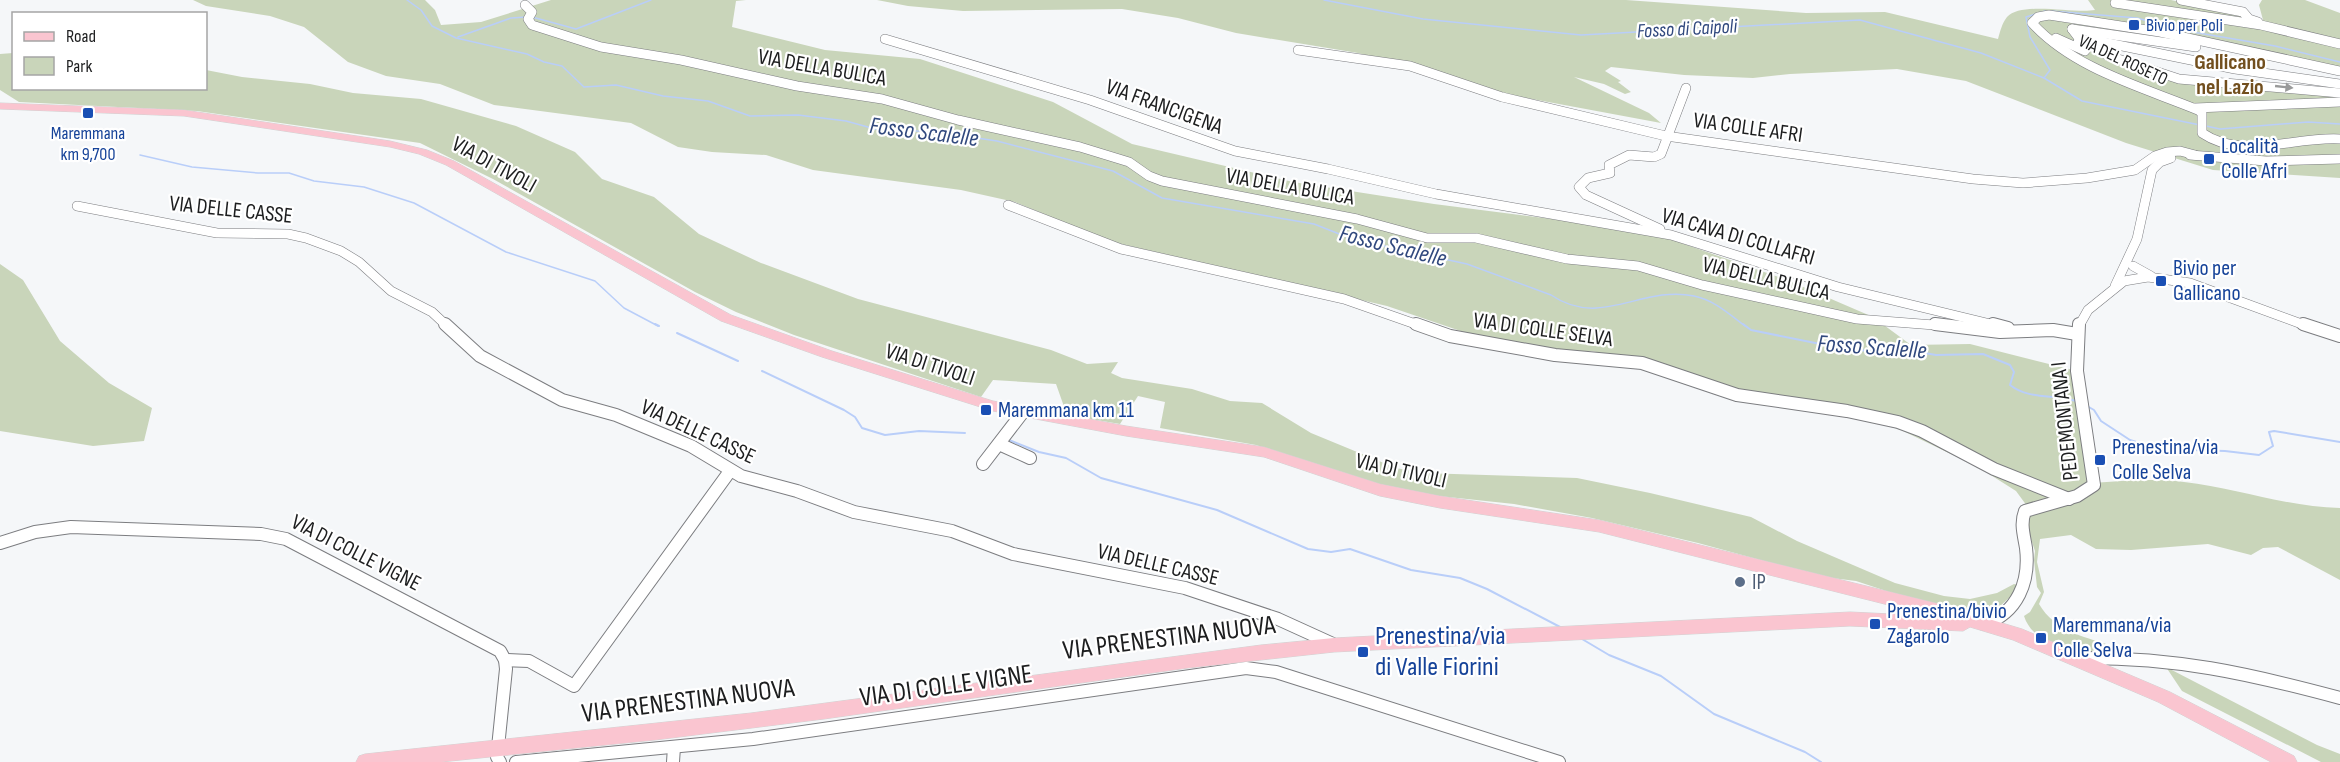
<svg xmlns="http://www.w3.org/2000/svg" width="2340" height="762" font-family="'Sofia Sans Condensed',sans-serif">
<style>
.green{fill:#c9d5ba}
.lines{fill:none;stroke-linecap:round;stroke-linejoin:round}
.stream-far1{stroke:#b9cef9;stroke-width:1.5}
.stream{stroke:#b9cef9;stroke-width:2}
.minor-far1-casing{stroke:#7c7d80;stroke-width:10}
.minor-casing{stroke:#7c7d80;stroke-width:14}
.major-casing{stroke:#d2d2d2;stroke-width:1}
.minor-far1{stroke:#fff;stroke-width:9}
.minor{stroke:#fff;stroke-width:12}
.major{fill:#fac5d0;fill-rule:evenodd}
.oneway{fill:#999a9a}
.transit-dot{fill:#1a4fb4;stroke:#fff;stroke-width:2}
.service-dot{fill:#5c6f8a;stroke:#fff;stroke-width:2}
.labels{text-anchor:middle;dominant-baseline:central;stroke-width:4.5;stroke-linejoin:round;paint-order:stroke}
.far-transit-label{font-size:18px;fill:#164399;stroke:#fff;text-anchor:start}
.far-street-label{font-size:18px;fill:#1d1e1f;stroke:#fff}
.far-water-label{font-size:20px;font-style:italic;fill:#31497e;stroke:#fff}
.far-quarter-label{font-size:22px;font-weight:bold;fill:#724f1e;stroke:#fff}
.street-label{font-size:22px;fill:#1d1e1f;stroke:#fff}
.transit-label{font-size:22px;fill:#164399;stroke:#fff;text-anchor:start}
.service-label{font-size:22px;fill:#4e5e75;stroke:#fff;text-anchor:start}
.water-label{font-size:24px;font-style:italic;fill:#31497e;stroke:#fff}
.near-transit-label{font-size:27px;fill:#164399;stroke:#fff;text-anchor:start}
.near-street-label{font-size:27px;fill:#1d1e1f;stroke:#fff}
</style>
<rect width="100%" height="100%" fill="#f5f7f9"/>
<g class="green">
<path d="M193,0H425L435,10L441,25L481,22L551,0H746L736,1L732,27L825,50L920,59L1053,102L1132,144L1293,182L1434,204L1647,231L1787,280L1873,317L1911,345L1970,344L2077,371L2092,483C2123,481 2153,478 2184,482C2237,488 2287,507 2340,508V580L2278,547L2263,548L2251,555L2208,544L2131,550L2096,549L2071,535L2040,539L2037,562L2044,592L2039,604C2055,631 2082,636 2109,645L2112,653C2083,650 2035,650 2024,616L2030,612L2041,593L2037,587L2034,560L2035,551L2028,530L2027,506L2016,491L1978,467L1901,430L1864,419L1755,399L1649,361L1591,351L1540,358L1387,306L1087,236L1056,219L1015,202L961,190L813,170L766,155L712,152L678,147L631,123L494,105L440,84L386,76L348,62L304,27L270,16L206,6Z"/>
<path d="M877,0H1626L1806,13L1885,12L1998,39C2000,32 2002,23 2007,17C2022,1 2074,14 2095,10L2088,0H2171L2263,20L2259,5L2262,0H2305L2340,13V69L2305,67L2212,47L2075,28L2081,41L2161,74L2340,93V178L2213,170L2126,143L1966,81L1897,69L1790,74L1753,78L1684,75L1611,67L1605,71L1621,81L1618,82L1631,92L1625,94L1604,84L1574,77L1649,113L1661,123L1516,96L1358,53L1236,33L1178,18L1122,9L963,11L908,6Z"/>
<path d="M13,53L14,88H206V70L242,77L310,84L353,93L421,99L516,126L575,152L602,179L654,197L699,234L761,263L858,299L1051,350L1087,364L1118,362L1111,373L1122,378L1192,389L1230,401L1262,403L1311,433L1396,468L1422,473L1577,478L1650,493L1751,517L1797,541L1895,583L1944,596L1970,599L1997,593L2014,584L2022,586L1998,608L1991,610H1944L1856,581L1824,577L1698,543L1592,518L1514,504L1420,494L1375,484L1256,445L1160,428L1165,402L1138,396L1120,424L1067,415L1056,384L993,380L981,397L794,335L736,312L695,292L493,179L420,143L197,111L19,102L0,90V54Z"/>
<path d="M0,264L23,280L60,341L109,383L152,408L144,441L93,446L0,431Z"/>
<path d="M2166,667L2317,745L2340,754V762H2321L2182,691Z"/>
</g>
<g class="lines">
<g class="stream-far1">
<path d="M407,0L421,10L432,26L456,38L527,54L544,62L562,66L584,87L616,85L663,96L708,101L750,116L798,115L846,121L875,129L937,132L997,141L1113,171L1162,198L1314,224L1352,239L1467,264L1551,295C1601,329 1641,285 1694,296C1714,300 1729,314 1745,326"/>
<path d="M1324,0L1423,19L1581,35L1860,20L1981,53L2044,78L2050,70L2030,37L2026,17L2045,11"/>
<path d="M2051,11L2137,18L2181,30L2275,46L2340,62"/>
<path d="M532,17L576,29L651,0"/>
<path d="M458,37L511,18L527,17"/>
<path d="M2044,78L2082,101L2200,125"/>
<path d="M2206,126L2220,129L2308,122L2340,124"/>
<path d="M140,155L192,167L258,173H289L314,181L364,187L414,203L506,252L595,281L624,308L658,326"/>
</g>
<g class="stream">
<path d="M655,324L659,326"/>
<path d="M1743,324L1751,330L1855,351L1897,348L1936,355L1983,354L2010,365L2014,372L2010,385C2029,400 2054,394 2076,401"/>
<path d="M677,333L738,361"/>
<path d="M762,371L844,410L855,417L862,428L885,435L919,431L965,433"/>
<path d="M2087,406L2094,410L2101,421L2130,440L2159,449L2225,451L2259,455L2273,446L2269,432L2274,431L2340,442"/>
<path d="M1009,440L1039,452L1066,458L1101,478L1217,510L1308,549L1331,552L1350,549L1411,570L1460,578L1487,589L1562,628"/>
<path d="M1582,639L1609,655L1661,676L1714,714L1805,752L1821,762"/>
</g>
<g class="minor-far1-casing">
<g id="minor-far1">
<path d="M2181,0L2243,12L2249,19L2258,22"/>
<path d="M2115,3L2261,25L2340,44"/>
<path d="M525,5L532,12L528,19L532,25L601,47L681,60L797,86L882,99L958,120L1080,147L1129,162L1149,176L1162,181L1357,219L1427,238H1476L1567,259L1638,266L1702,285L1857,319L1947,326"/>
<path d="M2072,29L2081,41L2109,56L2179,79L2340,93"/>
<path d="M2072,29L2196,47"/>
<path d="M885,39L1090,100L1235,151L1328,169L1436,194L1671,235L1838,287L1999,326"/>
<path d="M2093,40L2235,69L2340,84"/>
<path d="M2061,44L2056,38L2085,51L2078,42"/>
<path d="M1298,50L1410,66L1502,97L1666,136L1973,179L2023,183L2087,178L2135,170L2155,156L2167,152L2180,151L2195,155"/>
<path d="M2340,71L2160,32L2049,15L2038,17L2032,23C2074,69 2142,87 2198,110L2202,113V133C2243,161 2294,136 2340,139"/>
<path d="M2195,108L2340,102"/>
<path d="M2190,155L2266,161L2340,159"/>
<path d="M1008,205L1121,249L1344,299L1421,326"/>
<path d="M77,206L217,233L288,234L306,238L341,251L359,262L391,291L432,312L447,326"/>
<path d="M1660,229L1586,195L1579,187L1588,178L1610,173L1609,165L1629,155L1654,157L1661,154L1686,88"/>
<path d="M2133,266L2151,276"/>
<path d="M2115,286L2137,239L2152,170L2160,162L2171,158"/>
<path d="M2079,326L2088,310L2124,281L2148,277L2190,283L2307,326"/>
</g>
</g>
<g class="minor-casing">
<g id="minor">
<path d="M445,324L480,356L562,400L616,415L691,446L741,476L797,491L854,512L952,531L1013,554L1185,588L1278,619L1333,644"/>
<path d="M1416,324L1450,336L1555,355L1642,363L1737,395L1847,411L1898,422L1922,431L1994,469L2069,499"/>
<path d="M1935,324L2000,332L2053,330L2077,334"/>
<path d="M1993,324L2008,328"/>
<path d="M2303,324L2340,336"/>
<path d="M999,444L1030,458"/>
<path d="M983,464L1023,412"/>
<path d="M0,543L35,532L71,527L261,534L286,539L500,651L505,660L506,669L497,757L500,762"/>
<path d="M1984,624C2018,613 2030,581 2026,548C2024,535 2020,524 2025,511L2077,496L2094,485L2077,371L2079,324"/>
<path d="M2078,658C2175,657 2247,673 2340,698"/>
<path d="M505,660L529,661L574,686L730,471"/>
<path d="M516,762L753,739L1246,668L1276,672L1559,762"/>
<path d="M673,762L674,747"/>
</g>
</g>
<g class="major-casing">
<path id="major" d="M0,103L184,110L390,141L427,150L454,161L731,315L832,351L993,401L1126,426L1264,447L1380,484L1440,496L1599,520L1939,604L2022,629L2170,692L2294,756L2297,762H2271L2158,702L2013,640L1970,627L1963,631L1850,626L1334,652L1188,668L824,719L655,740L441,762H356L359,756L365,754L751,713L1261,645L1334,638L1850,612L1932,616L1599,532L1440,508L1380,496L1264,457L1126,436L993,411L822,357L721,321L446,165L419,154L390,147L184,116L0,109Z"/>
</g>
<use href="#minor-far1" class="minor-far1"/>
<use href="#minor" class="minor"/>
<use href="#major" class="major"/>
</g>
<defs><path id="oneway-solid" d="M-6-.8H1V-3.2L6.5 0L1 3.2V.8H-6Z" transform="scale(1.5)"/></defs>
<use class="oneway" href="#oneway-solid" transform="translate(2284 87) rotate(6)"/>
<g class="transit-dot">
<rect x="2128" y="19" width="12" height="12" rx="3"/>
<rect x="82" y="107" width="12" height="12" rx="3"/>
<rect x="2203" y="153" width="12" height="12" rx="3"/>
<rect x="2155" y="275" width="12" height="12" rx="3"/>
<rect x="980" y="404" width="12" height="12" rx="3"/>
<rect x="2094" y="454" width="12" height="12" rx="3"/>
<rect x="1869" y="618" width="12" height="12" rx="3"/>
<rect x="2035" y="632" width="12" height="12" rx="3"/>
<rect x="1357" y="646" width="12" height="12" rx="3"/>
</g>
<circle class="service-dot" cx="1740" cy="582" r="6"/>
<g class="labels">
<g class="far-transit-label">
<text x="2146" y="25">Bivio per Poli</text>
<text x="88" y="133" text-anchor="middle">Maremmana<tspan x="88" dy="21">km 9,700</tspan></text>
</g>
<g class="far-street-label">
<text transform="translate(2123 60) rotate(25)">VIA DEL ROSETO</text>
</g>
<g class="far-water-label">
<text transform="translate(1687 29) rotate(-3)">Fosso di Caipoli</text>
</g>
<g class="far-quarter-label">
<text x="2230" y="62">Gallicano<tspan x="2230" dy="25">nel Lazio</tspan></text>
</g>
<g class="street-label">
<text transform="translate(822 68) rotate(10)">VIA DELLA BULICA</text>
<text transform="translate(1164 107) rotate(20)">VIA FRANCIGENA</text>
<text transform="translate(1748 128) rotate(8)">VIA COLLE AFRI</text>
<text transform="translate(494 165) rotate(29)">VIA DI TIVOLI</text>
<text transform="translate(1290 187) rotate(10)">VIA DELLA BULICA</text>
<text transform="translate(231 210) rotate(6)">VIA DELLE CASSE</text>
<text transform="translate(1738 237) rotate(16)">VIA CAVA DI COLLAFRI</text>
<text transform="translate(1766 279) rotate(13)">VIA DELLA BULICA</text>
<text transform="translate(1543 330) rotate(8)">VIA DI COLLE SELVA</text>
<text transform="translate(930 365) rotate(18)">VIA DI TIVOLI</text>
<text transform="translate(2065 421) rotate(-96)">PEDEMONTANA I</text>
<text transform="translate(698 432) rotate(25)">VIA DELLE CASSE</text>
<text transform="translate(1401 471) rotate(13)">VIA DI TIVOLI</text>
<text transform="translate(356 553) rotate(27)">VIA DI COLLE VIGNE</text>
<text transform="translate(1158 565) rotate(13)">VIA DELLE CASSE</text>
</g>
<g class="transit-label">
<text x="2221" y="146">Località<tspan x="2221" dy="25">Colle Afri</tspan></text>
<text x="2173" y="268">Bivio per<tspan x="2173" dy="25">Gallicano</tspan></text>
<text x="998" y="410">Maremmana km 11</text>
<text x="2112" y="447">Prenestina/via<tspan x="2112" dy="25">Colle Selva</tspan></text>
<text x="1887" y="611">Prenestina/bivio<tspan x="1887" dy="25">Zagarolo</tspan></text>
<text x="2053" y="625">Maremmana/via<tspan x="2053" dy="25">Colle Selva</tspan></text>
</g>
<g class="service-label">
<text x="1752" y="582">IP</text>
</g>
<g class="water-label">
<text transform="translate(924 132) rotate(7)">Fosso Scalelle</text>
<text transform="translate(1393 246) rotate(14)">Fosso Scalelle</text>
<text transform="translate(1872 347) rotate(4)">Fosso Scalelle</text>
</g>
<g class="near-transit-label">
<text x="1375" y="636">Prenestina/via<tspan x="1375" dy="31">di Valle Fiorini</tspan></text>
</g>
<g class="near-street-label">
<text transform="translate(1169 638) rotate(-7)">VIA PRENESTINA NUOVA</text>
<text transform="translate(946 686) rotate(-8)">VIA DI COLLE VIGNE</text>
<text transform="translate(688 701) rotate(-7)">VIA PRENESTINA NUOVA</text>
</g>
</g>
<rect x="12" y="12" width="195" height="78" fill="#ffffff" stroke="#a5a5a5" stroke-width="1.5"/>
<rect x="24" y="32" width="30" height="9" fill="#fac5d0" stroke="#a5a5a5" stroke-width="1.5"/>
<text x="66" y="42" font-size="18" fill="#1d1e1f">Road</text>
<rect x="24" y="57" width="30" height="18" fill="#c9d5ba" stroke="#a5a5a5" stroke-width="1.5"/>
<text x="66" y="72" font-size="18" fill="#1d1e1f">Park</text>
</svg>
